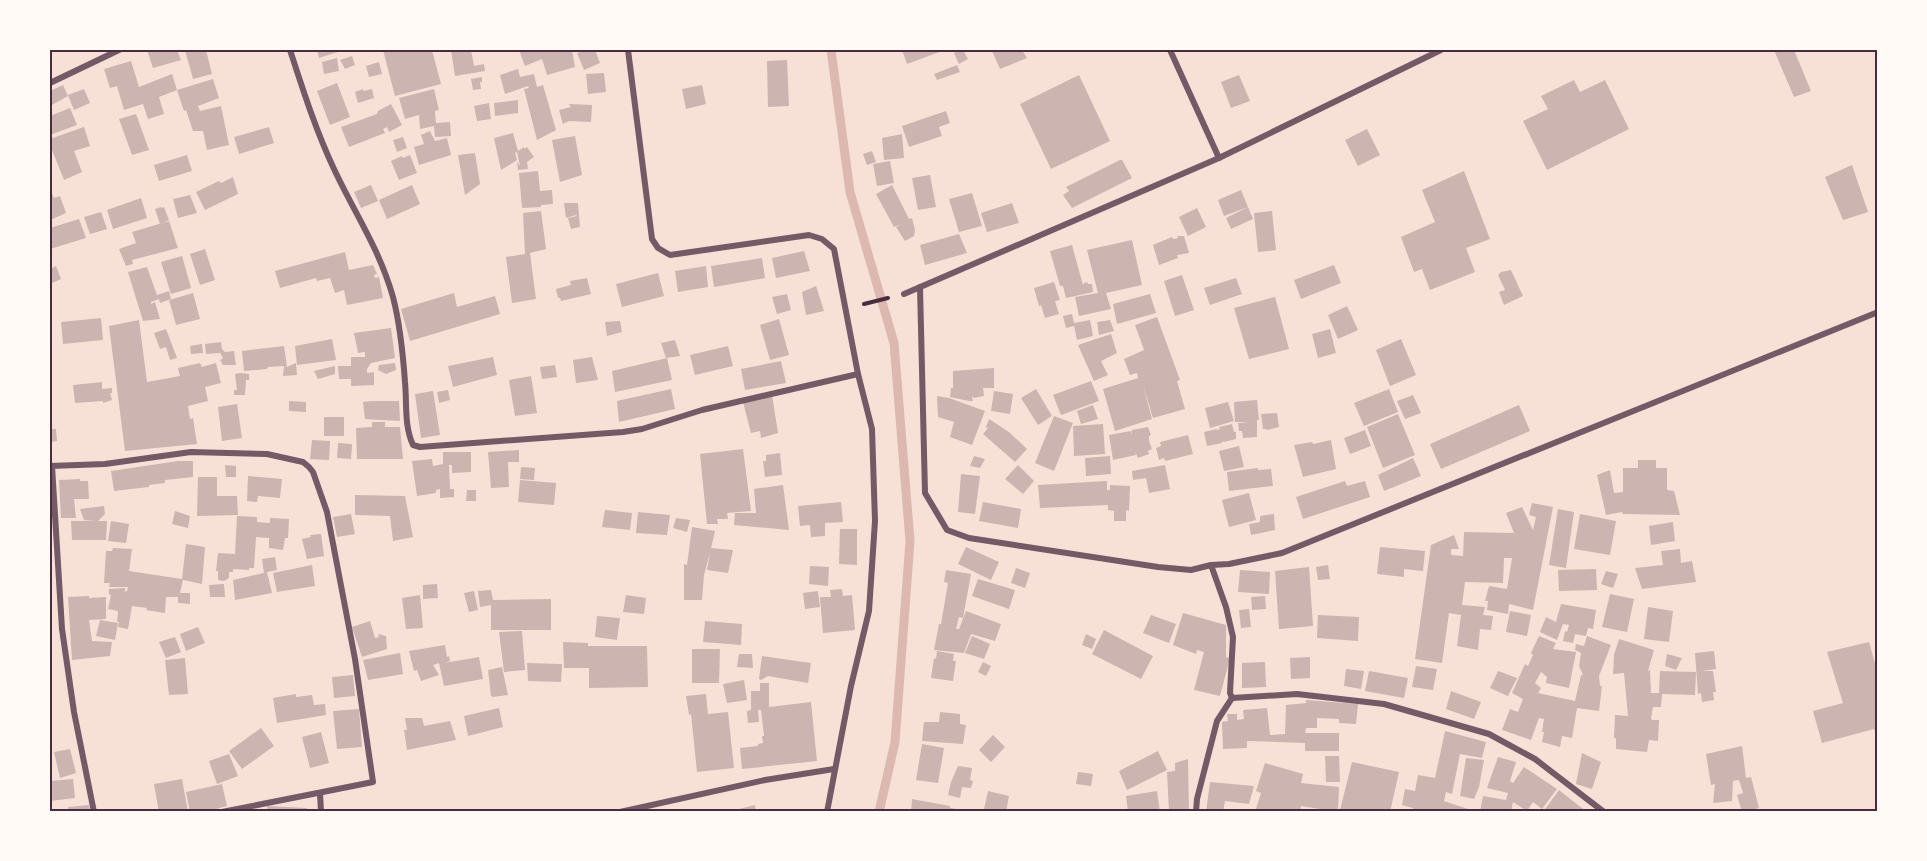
<svg xmlns="http://www.w3.org/2000/svg" width="1927" height="861" font-family="Overpass,sans-serif">
<style>
.lines{fill:none;stroke-linecap:round;stroke-linejoin:round}
.stream{stroke:#dcb8b0;stroke-width:9}
.building{fill:#ccb4b1}
.path{stroke:#4a2c40;stroke-width:4}
.minor{stroke:#755966;stroke-width:6}
.neatline{fill:none;stroke:#4a2c40;stroke-width:2}
</style>
<rect width="100%" height="100%" fill="#f7e1d7"/>
<g class="lines">
<path class="stream" d="M831,50L850,192L894,343L910,541L895,742L879,812"/>
</g>
<g class="building">
<path d="M147,50H177L181,60L153,68Z"/>
<path d="M185,50H206L212,74L193,79Z"/>
<path d="M317,50H344L319,58Z"/>
<path d="M383,50H432L441,84L395,96Z"/>
<path d="M451,50H471L474,66L484,64L485,71L455,76Z"/>
<path d="M519,50H572L575,67L547,75L542,59L525,66Z"/>
<path d="M586,50H595L600,63L584,70L577,53Z"/>
<path d="M902,50H945L907,64Z"/>
<path d="M958,50H963L968,59L959,64L954,53Z"/>
<path d="M995,50H1022L1027,58L1000,69L992,51Z"/>
<path d="M1774,50H1794L1811,91L1794,97Z"/>
<path d="M352,56L355,65L345,69L340,60Z"/>
<path d="M337,58L339,71L324,74L322,62Z"/>
<path d="M787,60L789,106L768,107L767,61Z"/>
<path d="M131,61L139,87L172,74L177,90L159,97L164,114L148,119L143,104L124,110L117,86L110,88L104,69Z"/>
<path d="M379,62L382,74L369,77L366,66Z"/>
<path d="M957,65L960,72L937,80L934,74Z"/>
<path d="M518,69L520,77L534,74L537,87L543,85L556,130L537,140L524,89L529,88L528,86L505,94L500,75Z"/>
<path d="M604,73L606,92L588,94L586,74Z"/>
<path d="M1079,75L1110,141L1051,169L1020,104Z"/>
<path d="M1239,75L1250,101L1231,108L1221,82Z"/>
<path d="M482,77V82H480L481,89L473,90L471,79Z"/>
<path d="M213,79L219,98L198,106L200,111L221,106L229,145L207,150L203,131H193L186,110L184,111L177,90Z"/>
<path d="M1574,80L1580,92L1605,80L1629,129L1547,170L1523,121L1548,109L1541,96Z"/>
<path d="M337,83L350,117L330,125L317,91Z"/>
<path d="M63,85L68,96L50,106V91Z"/>
<path d="M702,85L706,104L686,109L682,89Z"/>
<path d="M84,89L90,103L74,110L68,95Z"/>
<path d="M363,89V91L372,89L374,98L358,103L355,92Z"/>
<path d="M434,89L439,110L435,111L436,123L450,122L451,136L435,137L434,126L420,129L419,115L405,119L399,98Z"/>
<path d="M518,100V113L495,116L494,103Z"/>
<path d="M489,103L491,119L477,121L474,106Z"/>
<path d="M391,104L402,125L389,132L387,127L383,129L385,133L349,147L341,127L377,114L378,111Z"/>
<path d="M569,104L592,105L591,122L569,121L563,124L559,110L571,107Z"/>
<path d="M70,108L77,125L50,135V116Z"/>
<path d="M946,111L950,123L939,127L942,136L909,147L902,126Z"/>
<path d="M136,114L149,150L132,155L119,119Z"/>
<path d="M84,127L90,146L74,151L82,172L64,180L50,145V139Z"/>
<path d="M269,127L274,143L239,154L234,137Z"/>
<path d="M1367,129L1380,155L1358,166L1345,140Z"/>
<path d="M430,131L435,141L447,138L451,155L419,165L414,147L424,144L421,135Z"/>
<path d="M513,133L518,151L524,147V149L527,147L534,157L527,162L528,169L518,170L517,162L520,166L517,152L511,155L515,153L517,160L501,170L494,138Z"/>
<path d="M902,134L904,158L884,160L882,138Z"/>
<path d="M575,136L582,175L560,182L552,140Z"/>
<path d="M403,137L407,148L397,152L393,140Z"/>
<path d="M872,151L876,162L867,165L863,154Z"/>
<path d="M475,153L480,184L465,195L458,155Z"/>
<path d="M187,155L192,171L159,181L154,165Z"/>
<path d="M410,155L417,173L399,180L391,161L402,156L403,158Z"/>
<path d="M1120,160H1122L1132,178L1072,208L1063,195L1069,191L1066,187Z"/>
<path d="M890,161L894,183L877,186L873,164Z"/>
<path d="M1852,165L1868,212L1843,220L1825,177Z"/>
<path d="M538,171L540,191L552,190L553,204L541,205V207L522,208L519,173Z"/>
<path d="M1464,171L1490,239L1466,248L1475,272L1430,290L1422,269L1414,272L1401,237L1435,222L1422,190Z"/>
<path d="M930,175L936,207L918,210L912,178Z"/>
<path d="M233,177L238,194L205,210L196,192L219,181L221,183Z"/>
<path d="M371,185L378,201L361,208L354,192Z"/>
<path d="M412,185L420,204L387,219L379,200Z"/>
<path d="M892,185L909,219L912,218L915,230L914,236L905,241L896,227L901,224L894,227L876,194Z"/>
<path d="M50,189L54,198L60,196L66,213L50,220Z"/>
<path d="M1241,190L1248,207L1224,216L1218,200Z"/>
<path d="M972,193L982,226L959,232L949,199Z"/>
<path d="M190,195L197,213L178,218L173,199Z"/>
<path d="M141,198L147,218L113,229L107,210Z"/>
<path d="M564,203H578L580,227L571,229L568,218L577,216L576,215L566,218Z"/>
<path d="M1012,203L1019,223L987,232L981,213Z"/>
<path d="M161,207L162,208L164,207L169,220L160,224L155,209Z"/>
<path d="M1248,207L1253,219L1231,229L1226,218Z"/>
<path d="M1197,208L1206,227L1188,236L1179,217Z"/>
<path d="M541,211L546,249L530,253L536,299L512,303L506,257L525,254L523,213Z"/>
<path d="M1272,211L1276,250L1258,252L1254,213Z"/>
<path d="M101,212L107,229L90,234L84,217Z"/>
<path d="M79,219L86,238L50,249V228Z"/>
<path d="M169,221L178,248L132,260L133,264L126,266L119,249L136,243L132,232Z"/>
<path d="M959,234L967,253L925,265L920,245Z"/>
<path d="M1177,236H1184L1189,253L1177,255L1178,258L1159,265L1153,245L1172,237L1173,239L1178,238Z"/>
<path d="M1132,240L1142,285L1106,293L1111,309L1079,316L1075,297L1098,293L1087,250Z"/>
<path d="M1072,245L1083,285L1084,283L1087,282L1088,284H1092L1093,292L1066,298L1063,286H1060L1050,251Z"/>
<path d="M205,249L215,280L200,285L190,254Z"/>
<path d="M804,251L810,271L776,278L772,258Z"/>
<path d="M345,252L349,270L373,265L377,274L374,275L375,278L379,277L383,298L347,305L344,290L335,293L330,278L317,281L316,278L280,288L275,271Z"/>
<path d="M182,256L191,288L171,294L161,262Z"/>
<path d="M762,258L765,278L714,287L711,266Z"/>
<path d="M1334,265L1341,283L1301,299L1294,280Z"/>
<path d="M56,266L61,279L50,284V269Z"/>
<path d="M706,266L708,287L678,292L675,271Z"/>
<path d="M147,267L157,295L169,291L171,299L160,303L159,299L151,302V304L155,302L160,319L143,321L128,272Z"/>
<path d="M1511,270L1523,296L1504,305L1499,292L1505,290L1498,275L1501,272Z"/>
<path d="M658,273L664,296L622,307L616,284Z"/>
<path d="M1182,275L1194,310L1175,316L1164,281Z"/>
<path d="M587,278L591,294L561,301L560,298H558L556,289L571,285L570,281Z"/>
<path d="M1236,278L1242,294L1210,305L1204,288Z"/>
<path d="M1054,282L1060,300L1055,301L1059,314L1045,318L1041,305L1039,306L1034,288Z"/>
<path d="M816,286L824,311L806,315L802,292Z"/>
<path d="M193,293L200,319L176,325L169,300Z"/>
<path d="M454,293L457,307L495,296L500,314L410,341L401,309Z"/>
<path d="M787,294L791,310L777,314L772,297Z"/>
<path d="M1150,294L1156,313L1117,324L1113,304Z"/>
<path d="M1275,297L1289,349L1249,359L1234,308Z"/>
<path d="M1347,306L1358,330L1338,339L1328,315Z"/>
<path d="M1072,314L1074,323L1090,320L1093,336L1077,340L1074,326L1066,328L1063,316Z"/>
<path d="M1157,317L1180,380L1177,381L1185,409L1153,418L1143,385L1152,419L1115,431L1103,389L1138,378L1137,373L1130,375L1124,359L1144,350L1135,325Z"/>
<path d="M101,318L103,340L63,344L61,322Z"/>
<path d="M779,319L789,355L770,360L760,325Z"/>
<path d="M139,320L147,382L180,376L178,368L200,363L202,367L216,363L221,383L205,387L208,401L188,406L190,419L193,418L197,444L125,451L109,326Z"/>
<path d="M1110,320L1114,331L1099,335L1097,322Z"/>
<path d="M620,321L622,332L607,336L605,322Z"/>
<path d="M391,328L395,358L371,363L367,369V373L374,372V385L351,386V379H339L338,366H351V357H365V352L358,353L354,333Z"/>
<path d="M166,329L177,358L170,360L166,347L160,349L154,333Z"/>
<path d="M1330,329L1336,353L1318,358L1312,334Z"/>
<path d="M1111,334L1117,353L1101,361L1108,375L1094,381L1078,345Z"/>
<path d="M332,339L336,360L297,365L295,346Z"/>
<path d="M1401,339L1416,375L1390,386L1376,350Z"/>
<path d="M675,340L680,356L666,358L661,343Z"/>
<path d="M221,342L222,349L225,352L234,351L236,365H223L220,360L223,358L220,353L206,354L205,344Z"/>
<path d="M202,344L203,353L191,354L190,346Z"/>
<path d="M284,346L287,367L296,363L297,375L283,376L284,366L268,367L267,369L244,371L242,351Z"/>
<path d="M728,346L733,366L695,375L690,355Z"/>
<path d="M493,357L497,375L453,387L448,366Z"/>
<path d="M592,357L598,380L576,383L573,360Z"/>
<path d="M667,358L672,380L615,392L612,371Z"/>
<path d="M781,361L786,383L745,390L741,369Z"/>
<path d="M395,363L396,370L386,374L378,370L379,365Z"/>
<path d="M555,365L557,377L542,379L540,367Z"/>
<path d="M335,366V374L318,379L314,371Z"/>
<path d="M994,368V388H983L984,396L974,398L972,396L973,401H969L950,397L951,388H953V371Z"/>
<path d="M240,373L249,374V380H246L245,395H234V390H237L235,374Z"/>
<path d="M531,376L537,413L515,416L509,380Z"/>
<path d="M1091,381L1099,401L1061,415L1053,395Z"/>
<path d="M102,382V389L112,388V393H110L112,400L103,403V401L75,403L73,385Z"/>
<path d="M671,389L675,409L619,422L617,401Z"/>
<path d="M1036,389L1052,416L1038,425L1021,398Z"/>
<path d="M1389,389L1398,412L1364,426L1354,403Z"/>
<path d="M448,390L450,400L439,403L437,392Z"/>
<path d="M433,391L440,435L421,438L415,394Z"/>
<path d="M994,391L1013,394L1010,414L991,411Z"/>
<path d="M772,395L778,433L761,438L760,431L751,433L743,402Z"/>
<path d="M1413,395L1421,413L1405,419L1397,401Z"/>
<path d="M937,396L949,398L985,411L972,445L950,437L954,422L938,417Z"/>
<path d="M1257,400L1259,420H1257V437L1243,438L1242,431H1239L1238,423L1249,422H1235L1234,402Z"/>
<path d="M289,401L306,402V412L289,411Z"/>
<path d="M371,401H399L400,421L365,419L363,402Z"/>
<path d="M1228,402L1234,421L1210,428L1205,408Z"/>
<path d="M237,404L242,438L222,441L218,407Z"/>
<path d="M1093,405L1098,419L1081,424L1077,411Z"/>
<path d="M1519,405L1530,431L1441,469L1430,444Z"/>
<path d="M1277,413L1279,427L1267,430L1266,429H1263L1261,414Z"/>
<path d="M1398,414L1415,455L1383,468L1367,427Z"/>
<path d="M1054,416L1073,423L1054,471L1035,463Z"/>
<rect x="324" y="417" width="20" height="19"/>
<path d="M989,419L1009,432L1027,449L1015,462L983,434L988,428L986,427Z"/>
<path d="M372,422H385V427H400L403,459H357L356,428L372,427Z"/>
<path d="M1103,424L1105,454L1074,456L1073,426Z"/>
<path d="M1232,424L1234,432H1236V439L1224,442L1222,441V443L1207,446L1204,432L1217,429V430L1220,429L1219,427Z"/>
<path d="M1148,427L1151,435L1149,436V441L1152,449L1148,451L1149,454L1138,458L1135,451L1136,455L1113,460L1109,435L1131,431L1132,435V430Z"/>
<path d="M50,429H56L57,441L50,442Z"/>
<path d="M1365,430L1371,446L1350,454L1344,438Z"/>
<path d="M1188,435L1193,454L1165,461L1164,458L1159,460L1156,448L1161,446L1160,442Z"/>
<path d="M312,440L330,441L329,460L310,459Z"/>
<path d="M1331,440L1336,469L1303,477L1294,445L1312,442L1313,444Z"/>
<path d="M338,443L352,444L351,459L337,458Z"/>
<path d="M1239,446L1244,467L1224,471L1219,451Z"/>
<path d="M743,449L751,511L727,513L728,519H717L718,524H707L700,454Z"/>
<path d="M519,450V462H508L509,487L491,488L488,452Z"/>
<path d="M443,452H471V472L452,473V465H449L450,489H454V497L440,498V489L436,490V493L417,496L412,461L432,459L433,466L443,464Z"/>
<path d="M780,453L782,475L765,477L763,461H766V455Z"/>
<path d="M974,456L985,459L980,468L970,466Z"/>
<path d="M1110,456L1111,474L1086,476L1085,458Z"/>
<path d="M1413,458L1421,476L1384,491L1378,475Z"/>
<path d="M1638,460H1656V468H1667V490L1674,491L1680,515L1623,514L1622,512L1606,515L1597,475L1610,470L1614,493L1623,492V468H1638Z"/>
<path d="M178,461H193V477L165,480V483L149,485V487L114,491L111,471Z"/>
<path d="M225,465L236,466V477H226Z"/>
<path d="M1018,465L1034,481L1023,494L1005,479Z"/>
<path d="M1165,465L1170,489L1149,493L1146,478L1133,480L1132,471Z"/>
<path d="M521,467L535,468L534,480L520,479Z"/>
<path d="M1258,468V470L1271,469L1273,486L1229,491L1227,472Z"/>
<path d="M961,474L980,476L975,514L958,512Z"/>
<path d="M248,476L282,479L280,498L258,496L257,502L247,501Z"/>
<path d="M198,477H217V496H237L238,515L197,516Z"/>
<path d="M80,479V481H88L89,499H74L76,518H61L59,480Z"/>
<path d="M520,480L556,483L554,505L518,502Z"/>
<path d="M1107,481V490H1110V485L1130,486L1129,511L1126,510V521H1114V511L1108,510V505L1040,508L1038,485Z"/>
<path d="M1345,481L1347,486L1365,481L1370,497L1303,519L1296,497Z"/>
<path d="M783,485L789,530L734,525L735,513H756L754,489Z"/>
<path d="M467,490H476V501H466Z"/>
<path d="M1249,493L1256,520L1229,527L1222,500Z"/>
<path d="M355,495L405,496L413,537L393,541L390,516L355,515Z"/>
<path d="M841,502L843,522L825,523V536L811,537L810,525L800,526L798,506Z"/>
<path d="M983,502L1021,509L1018,528L979,521Z"/>
<path d="M1532,503L1553,507L1533,610L1509,604L1508,614L1487,610L1488,601H1485L1489,586L1507,589L1512,558H1504L1503,583L1465,582L1462,605L1485,607L1483,615L1493,616L1491,630L1480,629L1478,650L1457,646L1461,615L1449,613L1442,663L1415,659L1431,545L1454,535L1459,549H1451V555L1463,556L1464,532L1514,533L1506,513L1522,507L1533,530L1536,517L1529,515Z"/>
<path d="M104,506L105,514L98,521H107L106,540H72L71,521H95L84,520L80,509Z"/>
<path d="M1558,509L1574,512L1566,568L1549,565Z"/>
<path d="M605,510L632,513L630,530L602,527Z"/>
<path d="M175,511L190,516L188,528L172,524Z"/>
<path d="M638,512L670,515L667,535L636,533Z"/>
<path d="M351,514L355,534L337,537L333,517Z"/>
<path d="M1274,514L1275,530L1251,535L1249,524L1260,522V516Z"/>
<path d="M1580,514L1616,521L1610,555L1574,549Z"/>
<path d="M237,516L257,517V522L270,523V518L289,519L288,538H285L283,550L269,548V538L256,537L254,568H249V570L233,569V572H229V578L224,581L218,580V571H216L218,553L235,554Z"/>
<path d="M676,518L690,520L687,532L673,528Z"/>
<path d="M111,521L129,524L126,543L108,541Z"/>
<path d="M1673,522L1675,541L1651,545L1649,526Z"/>
<path d="M692,527L715,531L711,548L733,550L728,573L707,570L710,553L704,575L702,600H684V564L687,565Z"/>
<path d="M840,529H857V565L839,564Z"/>
<path d="M321,534L324,556L307,559L302,539L311,537L310,535Z"/>
<path d="M186,544L205,547L202,584L183,580L180,593H190V604L178,603V597H166L165,613L146,610L147,608L132,606L128,629L118,627L119,622H117L118,611L108,609L111,595L109,594V589L125,588V592L127,591L128,587H109L110,583H104L106,551H112L113,548L132,549L129,571L182,579Z"/>
<path d="M966,547L999,562L991,580L958,564Z"/>
<path d="M1380,547L1425,551L1423,571L1404,569V577L1377,574Z"/>
<path d="M1680,549L1681,563L1692,561L1696,582L1642,589L1635,568L1663,565L1661,551Z"/>
<path d="M275,557L277,570L267,572L272,593L235,600L233,580L264,573L262,559Z"/>
<path d="M312,565L315,586L277,592L273,573Z"/>
<path d="M1328,565L1330,579L1318,580L1316,567Z"/>
<path d="M810,566L829,567L828,586L809,584Z"/>
<path d="M1309,567L1313,626L1279,629L1275,571Z"/>
<path d="M1016,568L1030,573L1025,588L1011,583Z"/>
<path d="M1596,569L1597,590L1559,591L1558,570Z"/>
<path d="M946,570L971,574L963,618L959,617L956,629H959L966,611L1001,624L995,641L971,634L964,653L934,650L939,624H941L948,583L944,582Z"/>
<path d="M1240,570L1270,572L1269,594L1238,592Z"/>
<path d="M1606,571L1618,574L1613,588L1601,584Z"/>
<path d="M978,579L1015,590L1009,609L972,596Z"/>
<path d="M224,584L225,597H210L209,585Z"/>
<path d="M437,584L438,598L423,599V585Z"/>
<path d="M842,589L843,596L852,595L855,630L823,633L820,597H831L830,590Z"/>
<path d="M491,590L493,600L551,599V630H491V605L480,607L478,591Z"/>
<path d="M474,591L478,610L469,612L464,593Z"/>
<path d="M818,591L820,607L805,609L803,593Z"/>
<path d="M1610,594L1634,599L1627,632L1602,627Z"/>
<path d="M420,595L423,628L406,629L402,598Z"/>
<path d="M626,595L646,598L644,614L623,612Z"/>
<path d="M89,596V598L106,597V619L89,620L92,641L112,642L110,656L72,660L68,597Z"/>
<path d="M1265,596L1266,609L1252,610L1251,597Z"/>
<path d="M1561,604L1596,610L1593,629L1588,628L1586,636L1575,634L1573,643L1563,641L1565,631L1567,632L1569,625L1563,624L1557,640L1540,632L1546,617L1556,622Z"/>
<path d="M1648,607L1673,611L1669,642L1644,639Z"/>
<path d="M1249,609L1251,627L1241,628L1239,610Z"/>
<path d="M1510,611L1531,615L1527,636L1506,632Z"/>
<path d="M1183,613L1226,625V657L1230,658L1220,696L1194,690L1204,652L1197,650L1196,654L1173,645Z"/>
<path d="M1151,615L1176,624L1169,643L1143,633Z"/>
<path d="M1318,615L1359,617L1358,641L1317,638Z"/>
<path d="M597,616L620,618L617,640L595,637Z"/>
<path d="M100,620L118,623L115,640L96,636Z"/>
<path d="M370,621L375,638L379,637L378,634L386,636L387,649L362,657L352,627Z"/>
<path d="M705,621L742,624L741,645L703,642Z"/>
<path d="M198,627L205,643L186,651L180,634Z"/>
<path d="M1104,630L1153,656L1141,679L1092,654Z"/>
<path d="M522,631L525,670L504,672L499,632Z"/>
<path d="M1086,634L1096,639L1092,649L1082,645Z"/>
<path d="M972,636L990,644L984,659L965,653Z"/>
<path d="M1539,636L1556,643L1553,649L1576,652L1569,688L1546,683L1547,677L1541,672L1535,683L1541,688L1538,693L1575,701L1581,675H1583L1579,666L1581,653L1575,650L1576,644L1584,646L1587,636L1611,645L1599,676L1600,686H1602L1599,711L1577,708L1572,738L1562,736L1560,747L1542,742L1544,732H1542L1544,719L1539,718L1531,740L1502,730L1510,709L1518,712L1523,699L1512,693L1525,664L1528,666L1533,655L1531,653Z"/>
<path d="M175,637L181,652L166,658L159,642Z"/>
<path d="M1619,639L1654,650L1648,671L1650,670L1651,693H1659L1660,671L1696,672L1695,695L1662,694L1661,707H1653L1651,718L1652,720H1659L1658,741L1649,740L1647,752L1616,749V738H1614L1615,715L1628,716L1624,673L1613,674L1614,655Z"/>
<path d="M563,642L588,643V646H647L648,687L589,688V668H564Z"/>
<path d="M1869,642L1878,674V740L1874,729L1822,743L1813,711L1843,703L1827,652Z"/>
<path d="M445,645L447,657L449,656L450,661L444,663L479,657L483,679L444,686L439,663L433,665L439,675L421,681L417,670L414,671L409,651Z"/>
<path d="M692,649H720L719,683H692Z"/>
<path d="M937,651L954,654L953,661H956L953,681L931,678L934,658L936,659Z"/>
<path d="M1714,651L1716,669L1702,671H1713L1716,692H1713L1714,700L1702,702L1701,693L1698,694L1695,653Z"/>
<path d="M400,653L403,674L368,680L363,660Z"/>
<path d="M739,654H752L753,668L737,667Z"/>
<path d="M1667,654L1682,658L1676,670L1665,666Z"/>
<path d="M762,656L811,663L808,683L768,676L761,680L759,679Z"/>
<path d="M1310,657V678L1291,679L1290,658Z"/>
<path d="M185,658L188,694L169,695L165,660Z"/>
<path d="M983,662L991,666L986,676L978,672Z"/>
<path d="M1265,662L1266,687L1242,688V663Z"/>
<path d="M527,663L562,664L561,682L528,681Z"/>
<path d="M1416,666L1437,669L1433,690L1412,687Z"/>
<path d="M502,667L508,695L493,697L491,696L488,670Z"/>
<path d="M1346,669L1364,671L1361,689L1344,686Z"/>
<path d="M1369,671L1408,678L1404,698L1365,691Z"/>
<path d="M1498,671L1517,678L1508,696L1490,688Z"/>
<path d="M353,675L355,696L334,698L332,677Z"/>
<path d="M744,680L747,700L727,703L723,684Z"/>
<path d="M760,683H769V707L811,702L817,761L742,769L740,748L758,746V744L763,743L762,736H764L761,710H758L759,722L748,723L747,711L751,710V691H760Z"/>
<path d="M1451,691L1481,702L1474,719L1446,709Z"/>
<path d="M296,694V697L312,695L314,705L325,704L326,715L277,723L273,698Z"/>
<path d="M706,694L708,714L728,712L734,768L697,772L691,714L689,715L686,696Z"/>
<path d="M1306,700L1358,704L1356,724L1339,723V719L1317,718V728H1306L1305,733H1339V751H1305V743L1247,741V748L1223,749L1222,722L1228,721L1227,714H1237V720L1244,719L1243,710L1267,708L1270,735L1285,734L1286,705L1306,703Z"/>
<path d="M499,708L503,727L468,736L464,716Z"/>
<path d="M359,709L362,747L337,749L333,711Z"/>
<path d="M940,712L960,714V724L966,725L963,744L922,741L924,722H939Z"/>
<path d="M405,718H422L424,726L450,721L456,740L407,750L404,730H407Z"/>
<path d="M261,728L274,746L242,769L229,751Z"/>
<path d="M1445,731L1486,742L1482,758L1460,754L1452,794L1446,792L1444,801L1477,812H1412L1413,808L1402,805L1405,789L1415,791L1418,775L1435,778Z"/>
<path d="M321,732L329,763L310,768L302,737Z"/>
<path d="M993,735L1005,747L991,762L979,750Z"/>
<path d="M922,744L944,748L938,783L916,780Z"/>
<path d="M1742,746L1746,778L1751,777L1759,808L1745,812H1742L1737,795L1743,793L1739,780L1733,781L1732,801L1713,803L1715,784L1711,785L1706,754Z"/>
<path d="M70,749L76,773L60,778L54,752Z"/>
<path d="M1158,751L1167,770L1127,790L1119,771Z"/>
<path d="M1582,753L1601,762L1592,789L1576,784Z"/>
<path d="M229,754L238,776L217,784L209,761Z"/>
<path d="M1325,756H1339L1340,782H1326Z"/>
<path d="M1498,757L1516,762L1510,781L1513,783L1524,767L1557,789L1542,809L1533,802L1527,811L1513,802L1511,812H1480L1483,796L1506,800L1508,793L1487,788Z"/>
<path d="M1466,758L1484,760L1479,787L1474,799L1460,796Z"/>
<path d="M1188,759L1189,812H1169L1167,772L1175,771V763Z"/>
<path d="M1352,762L1399,772L1390,812L1340,810Z"/>
<path d="M1265,763L1303,774L1301,783L1339,787L1338,812L1301,806L1300,812H1255L1261,793L1256,791Z"/>
<path d="M958,766L972,768L970,780L973,781L971,788L962,787L960,798L948,795L951,782Z"/>
<path d="M1078,772L1093,774L1091,786L1076,784Z"/>
<path d="M73,779L75,798L50,801V781Z"/>
<path d="M182,779L188,812H159L154,784Z"/>
<path d="M1210,782L1254,786L1249,804L1225,801L1223,812H1206Z"/>
<path d="M222,784L227,806L205,812H190L186,792Z"/>
<path d="M1559,790L1587,812H1543Z"/>
<path d="M988,791L1009,796L1006,812H988L989,810L984,809Z"/>
<path d="M1157,791L1160,812H1128L1126,796Z"/>
<path d="M912,799L950,806V808L957,809L956,812H911Z"/>
<path d="M89,805L90,812H69L68,807Z"/>
<path d="M755,805L756,812H731V811Z"/>
<path d="M267,806L307,808V812H268Z"/>
</g>
<g class="lines">
<path class="path" d="M864,304L888,298"/>
<g class="minor">
<path d="M290,50C303,90 316,131 334,169C355,214 379,248 393,297C400,324 403,354 405,382C407,403 404,426 413,445L420,447L623,432L642,429L702,410L858,374"/>
<path d="M628,50L652,239L658,248L670,255L809,235L822,239L834,249L858,374L872,429L875,521L869,611L851,686L827,812"/>
<path d="M1170,50L1219,158"/>
<path d="M50,83L119,50"/>
<path d="M920,287L925,493L947,530L969,538L1158,567L1191,570L1211,565L1229,564L1282,553L1878,312"/>
<path d="M904,294L1219,158L1441,50"/>
<path d="M50,466L105,464L191,452L267,454L303,462L309,467L313,472L327,512L355,659L373,782L222,812"/>
<path d="M52,466L62,629L74,712L94,812"/>
<path d="M1211,565L1226,607L1233,637L1230,693L1232,698L1297,694L1384,704L1489,734L1535,759L1604,812"/>
<path d="M320,793L321,812"/>
<path d="M620,812L765,780L834,769"/>
<path d="M1196,812L1197,799L1217,721L1232,698"/>
</g>
</g>
<rect width="1927" height="861" fill="none" stroke="#fffaf5" stroke-width="102"/>
<rect x="51" y="51" width="1825" height="759" class="neatline"/>
</svg>
